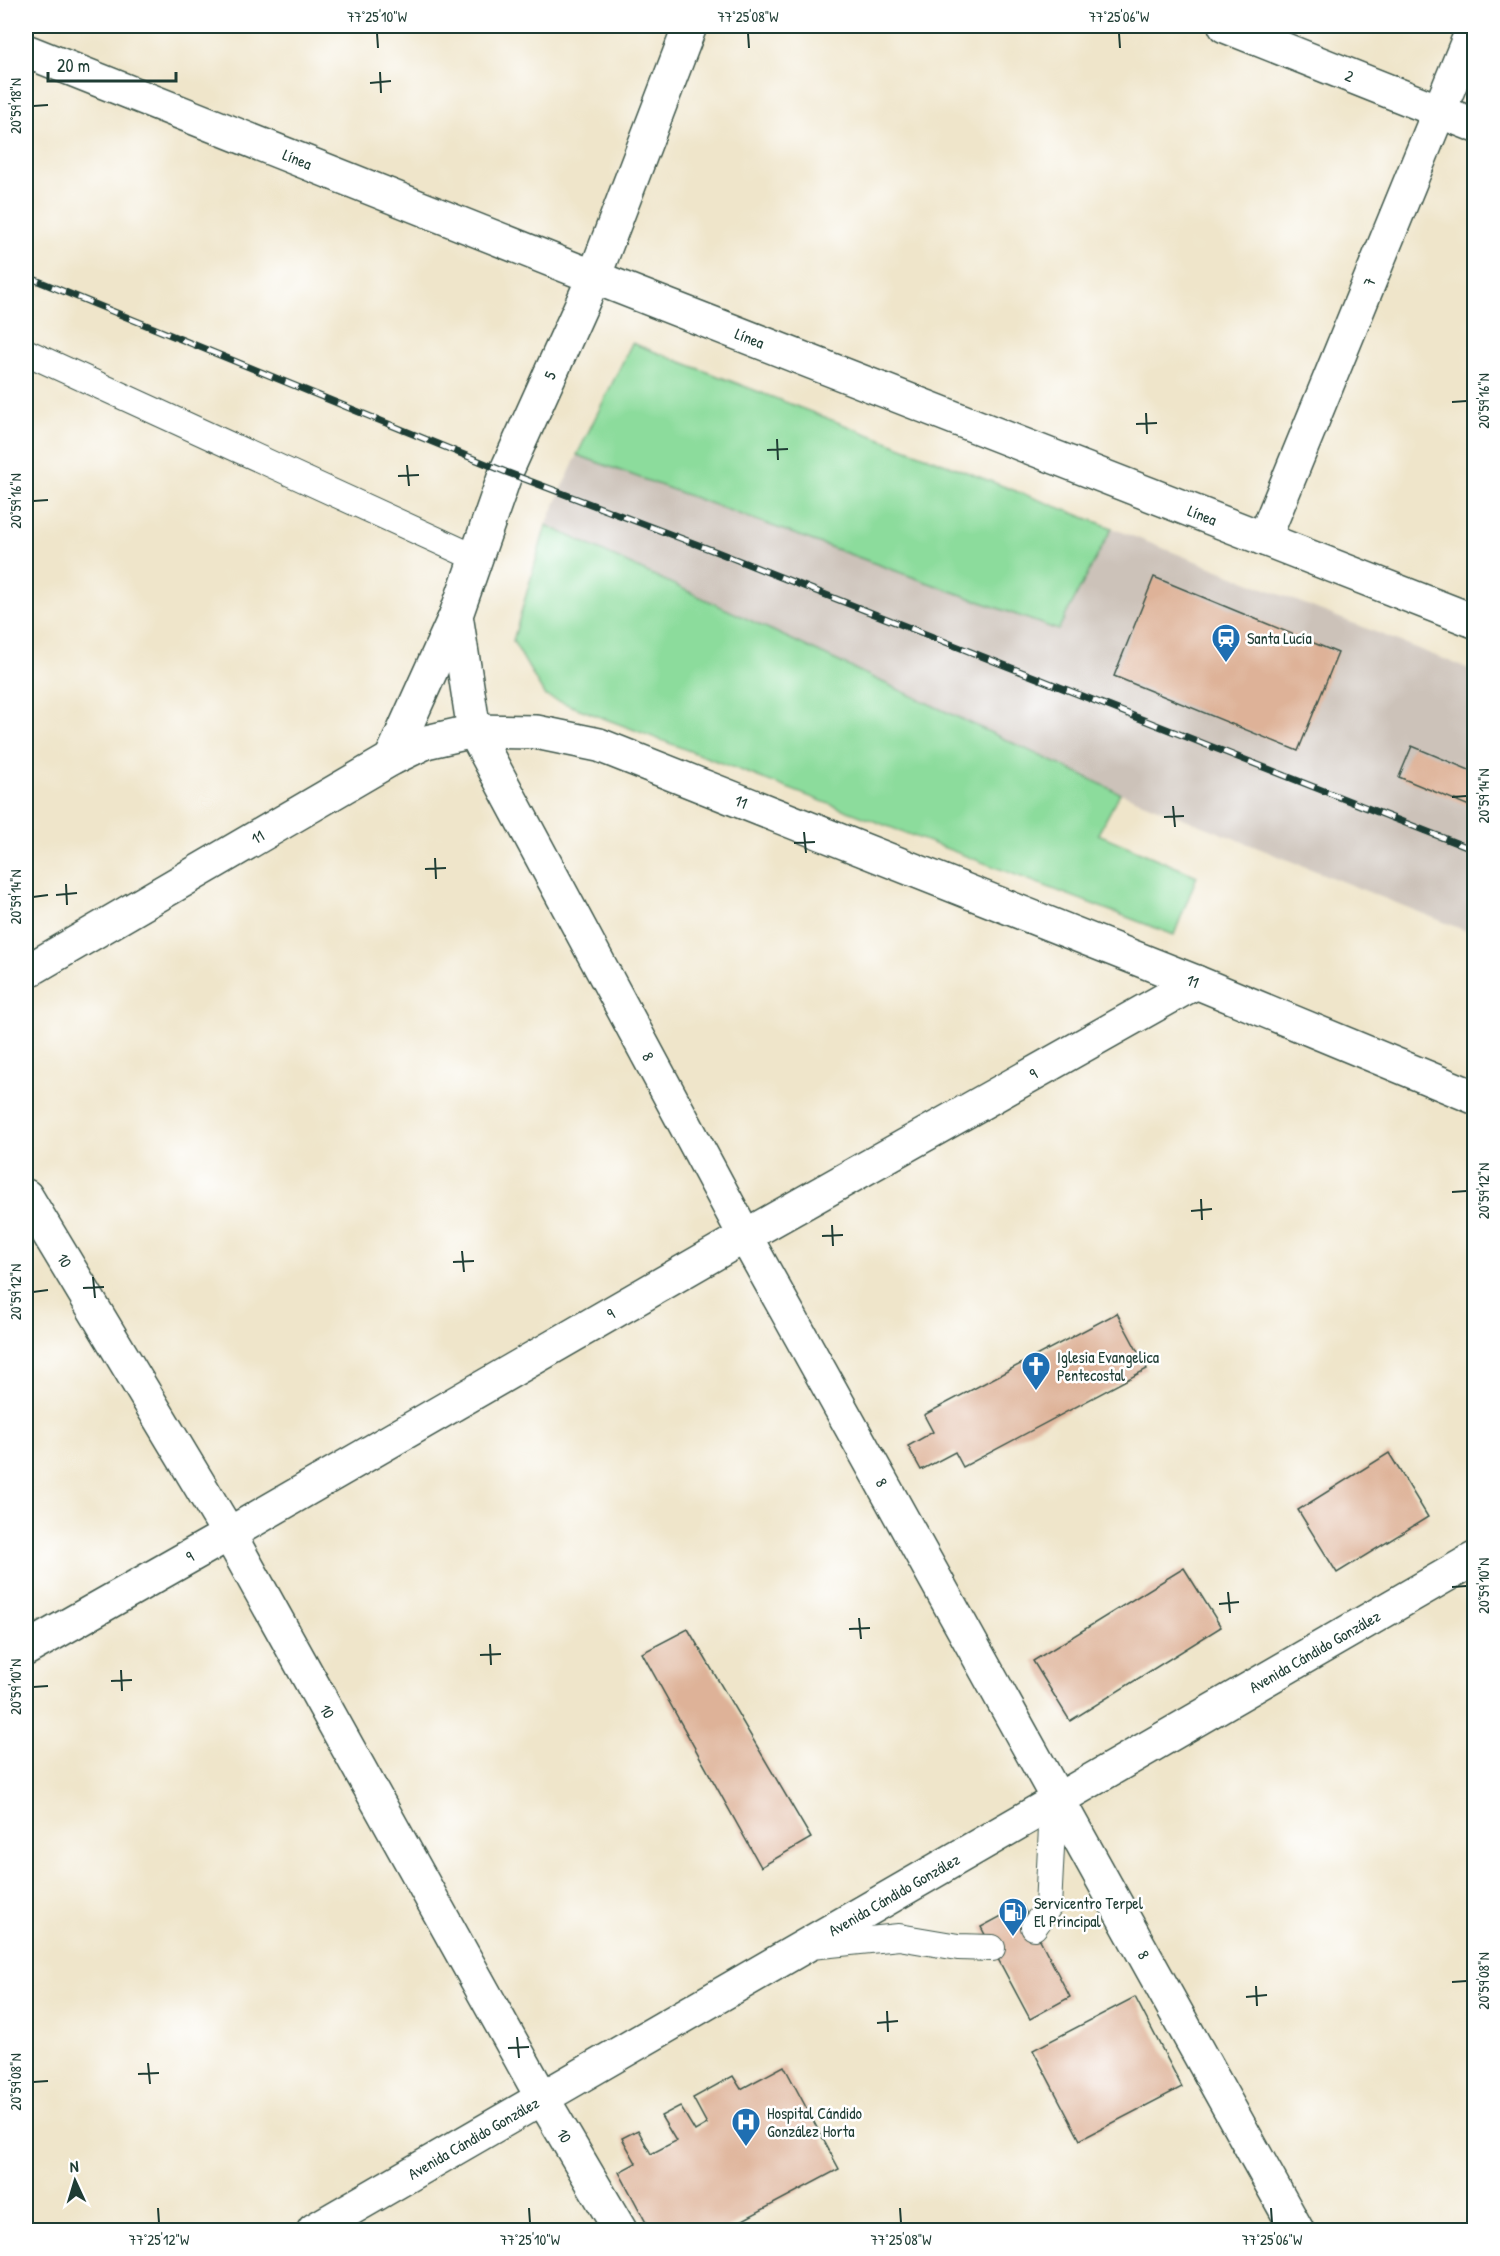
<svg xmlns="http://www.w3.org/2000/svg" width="1500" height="2256" font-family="'Patrick Hand',sans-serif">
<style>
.industrial{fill:#ccc2b9}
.green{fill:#8cdc9c;stroke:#568c68;stroke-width:1.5}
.building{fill:#deb298}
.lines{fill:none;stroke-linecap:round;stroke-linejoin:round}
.service-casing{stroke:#3e564a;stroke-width:28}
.minor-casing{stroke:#3e564a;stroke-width:36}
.tertiary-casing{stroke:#3e564a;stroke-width:36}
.secondary-casing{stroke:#3e564a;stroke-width:36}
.service{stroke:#fff;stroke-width:26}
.minor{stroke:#fff;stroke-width:33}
.tertiary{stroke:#fff;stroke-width:33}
.secondary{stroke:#fff;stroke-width:33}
.rail-casing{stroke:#1f3d34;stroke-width:7}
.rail{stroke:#fff;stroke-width:4.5;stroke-dasharray:14;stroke-linecap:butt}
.ticks{fill:none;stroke:#1f3d34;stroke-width:2}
.labels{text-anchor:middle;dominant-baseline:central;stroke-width:5;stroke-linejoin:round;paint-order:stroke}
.street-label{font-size:16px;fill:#1f3d34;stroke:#fff}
.poi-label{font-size:16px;fill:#1f3d34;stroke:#fff;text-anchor:start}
.neatline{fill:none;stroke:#1f3d34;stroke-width:2}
.ticks-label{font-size:15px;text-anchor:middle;fill:#1f3d34}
</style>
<rect width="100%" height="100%" fill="#fff"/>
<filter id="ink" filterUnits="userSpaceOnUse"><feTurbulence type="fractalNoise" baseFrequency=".0167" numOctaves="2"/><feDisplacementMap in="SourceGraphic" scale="12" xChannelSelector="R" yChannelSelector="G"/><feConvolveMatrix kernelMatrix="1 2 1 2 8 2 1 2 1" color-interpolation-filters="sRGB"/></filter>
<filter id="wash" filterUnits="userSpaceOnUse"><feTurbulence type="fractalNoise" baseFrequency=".008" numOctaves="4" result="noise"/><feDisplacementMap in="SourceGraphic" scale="24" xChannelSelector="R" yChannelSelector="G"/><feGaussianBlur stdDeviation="1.35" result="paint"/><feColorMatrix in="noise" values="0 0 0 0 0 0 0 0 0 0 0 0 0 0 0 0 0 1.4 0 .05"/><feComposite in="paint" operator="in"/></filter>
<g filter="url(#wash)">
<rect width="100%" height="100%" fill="#efe5ca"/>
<path class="industrial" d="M577,455L1058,630L1112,528L1474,671V934L1120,793L546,525Z"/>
<g class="green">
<path d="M632,343L1112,528L1058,630L577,455Z"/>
<path d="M546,525L1120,793L1098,834L1197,876L1174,935L545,696L513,641Z"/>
</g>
<g id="blocks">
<g class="building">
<path d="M1154,577L1338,653L1298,751L1114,676Z"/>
<path d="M1412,746L1474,772V808L1399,777Z"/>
<path d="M1117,1313L1147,1369L963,1467L955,1452L921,1470L908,1446L933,1432L924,1415Z"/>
<path d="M1389,1453L1428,1517L1337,1573L1298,1510Z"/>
<path d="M1184,1568L1221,1627L1070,1721L1033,1661Z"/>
<path d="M688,1629L811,1838L761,1867L642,1653Z"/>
<path d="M1022,1905L1070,1997L1030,2019L981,1927Z"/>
<path d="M1135,1997L1182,2087L1080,2140L1033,2050Z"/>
<path d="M784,2066L839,2169L724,2230H650L619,2172L636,2163L622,2138L638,2130L651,2154L676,2141L661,2116L680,2106L695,2131L707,2124L693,2098L733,2076L741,2089Z"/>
</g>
</g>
</g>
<g filter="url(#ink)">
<use href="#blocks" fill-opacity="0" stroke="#3e564a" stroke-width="1.5"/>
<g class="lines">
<g class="service-casing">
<g id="service">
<path d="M26,352L476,558"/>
<path d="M1034,1927L1048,1907L1052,1828L1059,1799"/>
<path d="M811,1946L899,1937L958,1947L992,1948"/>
</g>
</g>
<g class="minor-casing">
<g id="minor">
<path id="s1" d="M1225,26L1474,125"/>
<path id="s2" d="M26,51L594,277L690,26"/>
<path id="s3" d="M1264,539L1474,26"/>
<path id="s4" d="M474,731L745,1236L1297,2230"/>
<path id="s5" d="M26,1196L229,1534L543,2099L620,2230"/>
<path id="s6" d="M26,1649L229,1534L745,1236L1196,982"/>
</g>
</g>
<g class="tertiary-casing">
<g id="tertiary">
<path id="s7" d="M474,731L456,615L506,472L594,277L1474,621"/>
<path d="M391,759L456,615"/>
<path id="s8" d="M26,972L391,759L426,742L474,731L536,732L599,745L1196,982L1474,1097"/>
</g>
</g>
<g class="secondary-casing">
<g id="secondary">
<path id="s9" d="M314,2230L1474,1559"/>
</g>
</g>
<use href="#service" class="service"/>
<use href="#minor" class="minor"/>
<use href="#tertiary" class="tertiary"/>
<use href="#secondary" class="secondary"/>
<g class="rail-casing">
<path id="rail" d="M26,276L506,472L717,552L1474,850"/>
</g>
<use href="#rail" class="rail"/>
</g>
</g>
<path class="ticks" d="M377,33L378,48M748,33L749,48M1119,33L1120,48M380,72L381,93M370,83L391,81M33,106L48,105M1452,402L1467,401M1146,413L1147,434M1136,424L1157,423M777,439L778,460M767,450L788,449M407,465L409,486M398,476L419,475M33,501L48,500M1452,797L1467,796M1173,806L1175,827M1164,817L1184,816M804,832L806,853M794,843L815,842M435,858L436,879M425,869L446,868M66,884L67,905M56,895L77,893M33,897L48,895M1452,1192L1467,1191M1201,1199L1202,1220M1191,1211L1212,1209M832,1225L833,1246M822,1236L843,1235M462,1251L464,1272M453,1262L474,1261M93,1277L95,1298M83,1288L104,1287M33,1292L48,1290M1452,1587L1467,1586M1228,1592L1230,1613M1219,1604L1239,1602M859,1618L861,1639M849,1629L870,1628M490,1644L491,1665M480,1655L501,1654M121,1670L122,1691M111,1681L132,1680M33,1687L48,1686M1452,1982L1467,1981M1256,1986L1257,2006M1246,1997L1267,1995M887,2011L888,2032M877,2023L898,2021M517,2037L519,2058M508,2048L529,2047M148,2063L150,2084M138,2074L159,2073M33,2082L48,2081M158,2208L159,2223M529,2208L530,2223M900,2208L901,2223M1271,2208L1272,2223"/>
<defs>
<g id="station-pin" transform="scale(1.5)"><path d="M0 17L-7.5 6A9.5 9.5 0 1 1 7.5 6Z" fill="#1f6fb2" stroke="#fff"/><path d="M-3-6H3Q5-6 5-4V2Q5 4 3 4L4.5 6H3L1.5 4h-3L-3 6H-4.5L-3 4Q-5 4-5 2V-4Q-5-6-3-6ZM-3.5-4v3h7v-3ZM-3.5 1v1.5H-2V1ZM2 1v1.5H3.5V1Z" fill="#fff"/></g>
<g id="church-pin" transform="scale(1.5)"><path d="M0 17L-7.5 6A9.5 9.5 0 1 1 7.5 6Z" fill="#1f6fb2" stroke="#fff"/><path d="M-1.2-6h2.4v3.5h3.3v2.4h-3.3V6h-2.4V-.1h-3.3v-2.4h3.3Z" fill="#fff"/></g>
<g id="fuel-pin" transform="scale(1.5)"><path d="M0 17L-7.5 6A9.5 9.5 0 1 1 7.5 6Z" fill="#1f6fb2" stroke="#fff"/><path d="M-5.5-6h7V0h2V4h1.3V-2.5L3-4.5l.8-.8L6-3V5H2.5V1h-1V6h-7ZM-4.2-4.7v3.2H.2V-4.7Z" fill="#fff"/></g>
<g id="hospital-pin" transform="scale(1.5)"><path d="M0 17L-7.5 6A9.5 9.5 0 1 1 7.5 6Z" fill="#1f6fb2" stroke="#fff"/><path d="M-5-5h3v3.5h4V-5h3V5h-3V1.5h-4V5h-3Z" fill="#fff"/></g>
</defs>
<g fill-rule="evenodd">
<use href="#station-pin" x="1226" y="638"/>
<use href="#church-pin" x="1036" y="1366"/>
<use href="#fuel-pin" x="1013" y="1912"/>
<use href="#hospital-pin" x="746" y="2122"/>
</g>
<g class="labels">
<g class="street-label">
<text stroke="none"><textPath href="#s1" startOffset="134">2</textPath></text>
<text stroke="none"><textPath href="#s2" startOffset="292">Línea</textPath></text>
<text stroke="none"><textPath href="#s3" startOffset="278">7</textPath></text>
<text stroke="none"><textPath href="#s7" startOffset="650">Línea</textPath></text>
<text stroke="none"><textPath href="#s7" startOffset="375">5</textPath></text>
<text stroke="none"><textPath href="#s7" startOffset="1136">Línea</textPath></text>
<text stroke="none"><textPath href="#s8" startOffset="790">11</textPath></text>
<text stroke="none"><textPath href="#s8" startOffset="268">11</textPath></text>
<text stroke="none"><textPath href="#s8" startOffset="1276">11</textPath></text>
<text stroke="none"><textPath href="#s4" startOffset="369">8</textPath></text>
<text stroke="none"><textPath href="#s6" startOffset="1160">9</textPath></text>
<text stroke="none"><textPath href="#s5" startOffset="75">10</textPath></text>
<text stroke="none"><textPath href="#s6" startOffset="674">9</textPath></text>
<text stroke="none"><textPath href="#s4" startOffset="855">8</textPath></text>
<text stroke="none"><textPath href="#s6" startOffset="188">9</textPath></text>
<text stroke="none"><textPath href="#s9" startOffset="1156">Avenida Cándido González</textPath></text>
<text stroke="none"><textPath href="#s5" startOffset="597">10</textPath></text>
<text stroke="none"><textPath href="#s9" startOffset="670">Avenida Cándido González</textPath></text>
<text stroke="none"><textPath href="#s4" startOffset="1395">8</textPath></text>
<text stroke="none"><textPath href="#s5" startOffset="1083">10</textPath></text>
<text stroke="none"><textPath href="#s9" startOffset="184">Avenida Cándido González</textPath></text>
</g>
<g class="poi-label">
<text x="1247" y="638">Santa Lucía</text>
<text x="1057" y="1357">Iglesia Evangelica<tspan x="1057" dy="18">Pentecostal</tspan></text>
<text x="1034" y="1903">Servicentro Terpel<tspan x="1034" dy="18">El Principal</tspan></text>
<text x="767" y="2113">Hospital Cándido<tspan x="767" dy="18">González Horta</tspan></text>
</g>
</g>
<rect width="1500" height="2256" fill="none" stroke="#fff" stroke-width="66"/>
<g transform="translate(75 2181) rotate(356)" stroke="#ffffff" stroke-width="4.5" paint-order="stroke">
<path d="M0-4.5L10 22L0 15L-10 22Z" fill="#1f3d34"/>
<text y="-9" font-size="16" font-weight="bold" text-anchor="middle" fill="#1f3d34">N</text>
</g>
<path d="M48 72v9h128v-9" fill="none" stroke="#1f3d34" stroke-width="3"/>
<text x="57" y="72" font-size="18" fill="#1f3d34" stroke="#ffffff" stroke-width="4.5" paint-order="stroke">20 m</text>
<rect x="33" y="33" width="1434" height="2190" class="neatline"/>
<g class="ticks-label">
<text x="377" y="22">77°25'10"W</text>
<text x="748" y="22">77°25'08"W</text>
<text x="1119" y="22">77°25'06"W</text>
<text transform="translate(16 106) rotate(-90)" y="5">20°59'18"N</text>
<text transform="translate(1484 401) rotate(-90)" y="5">20°59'16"N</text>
<text transform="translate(16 501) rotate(-90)" y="5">20°59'16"N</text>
<text transform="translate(1484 796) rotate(-90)" y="5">20°59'14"N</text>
<text transform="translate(16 897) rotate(-90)" y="5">20°59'14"N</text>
<text transform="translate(1484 1191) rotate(-90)" y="5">20°59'12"N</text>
<text transform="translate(16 1292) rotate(-90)" y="5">20°59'12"N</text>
<text transform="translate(1484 1586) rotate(-90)" y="5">20°59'10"N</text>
<text transform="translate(16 1687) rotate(-90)" y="5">20°59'10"N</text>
<text transform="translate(1484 1981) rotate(-90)" y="5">20°59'08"N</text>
<text transform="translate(16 2082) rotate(-90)" y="5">20°59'08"N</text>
<text x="159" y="2245">77°25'12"W</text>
<text x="530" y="2245">77°25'10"W</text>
<text x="901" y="2245">77°25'08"W</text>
<text x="1272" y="2245">77°25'06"W</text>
</g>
</svg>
